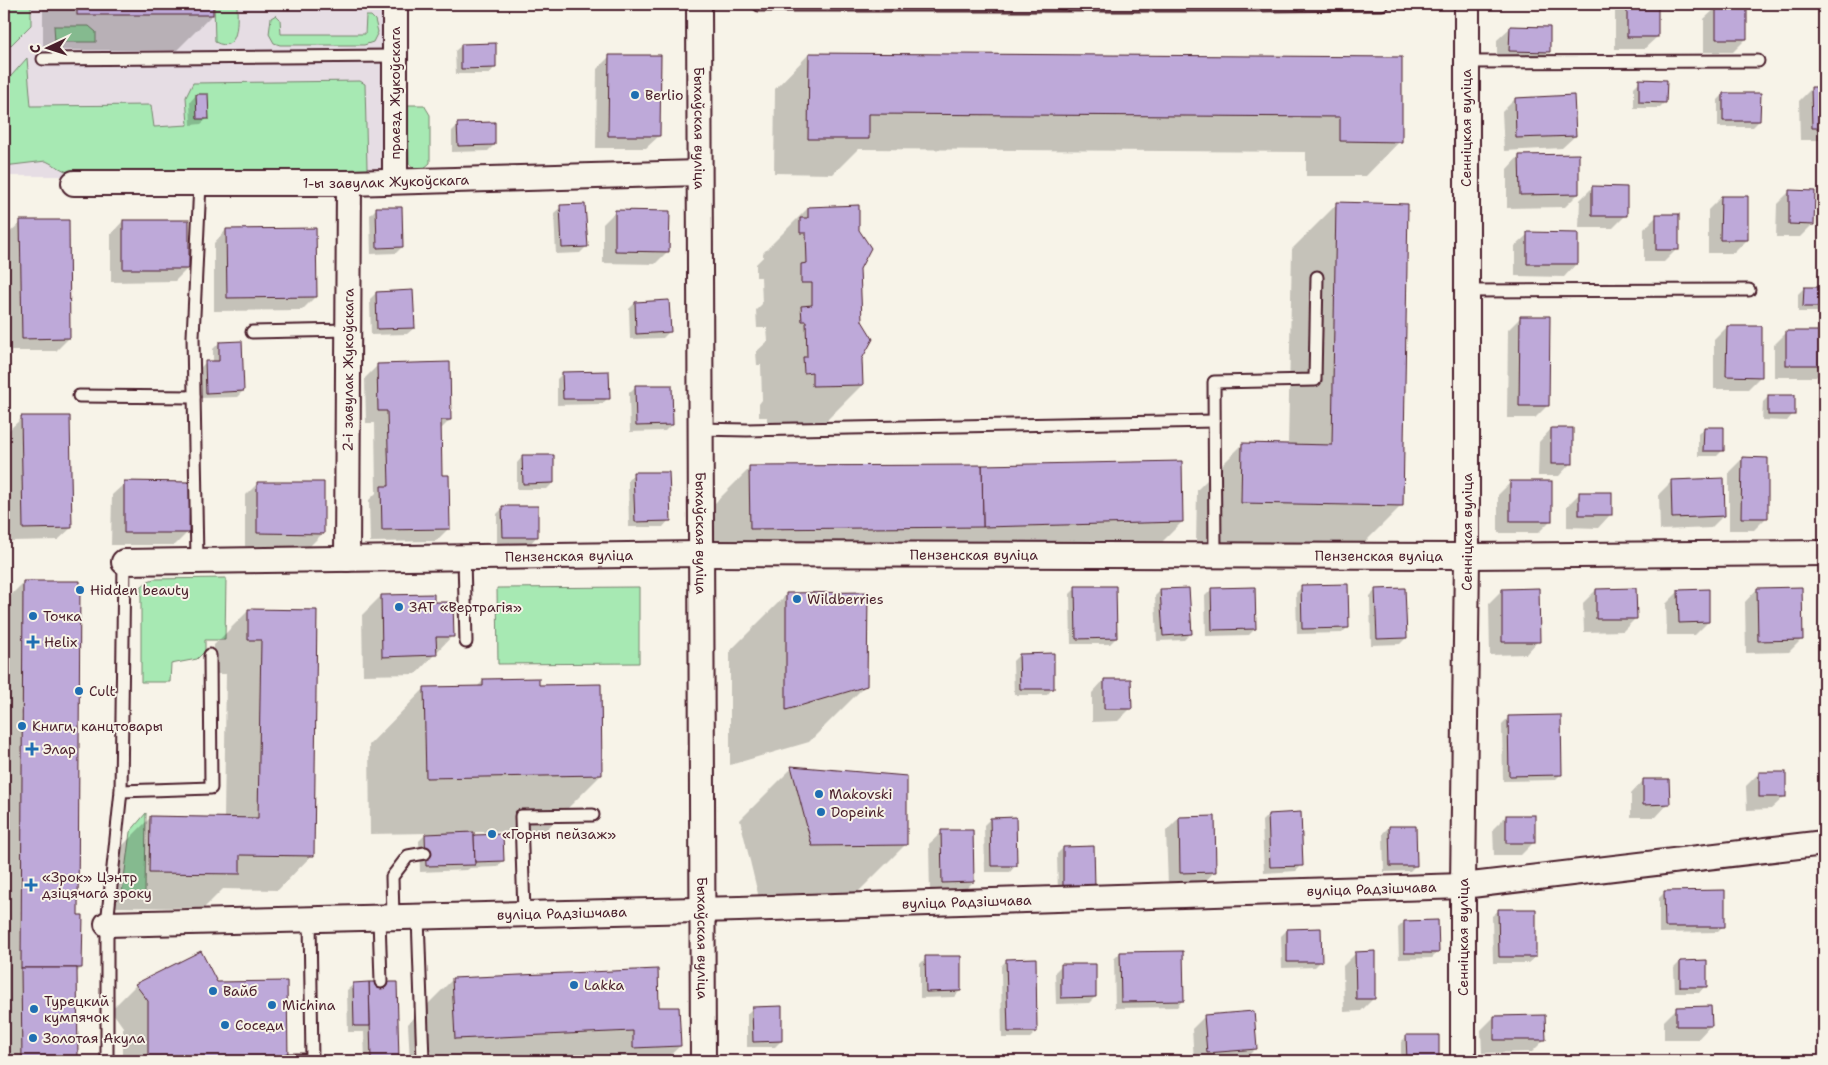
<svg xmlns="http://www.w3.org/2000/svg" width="1828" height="1065" font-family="'Shantell Sans',sans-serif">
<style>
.built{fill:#e6dde4}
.green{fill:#a7e9b3;stroke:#78846f}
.shadow{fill:#0003}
.building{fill:#bea9d9;stroke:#4a1f2b}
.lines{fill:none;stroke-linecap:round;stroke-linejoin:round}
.lane-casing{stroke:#4a1f2b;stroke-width:15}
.street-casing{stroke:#4a1f2b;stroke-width:28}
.lane{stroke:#f7f3e8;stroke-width:11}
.street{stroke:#f7f3e8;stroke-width:24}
.poi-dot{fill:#1f6fb2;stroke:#f7f3e8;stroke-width:2}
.labels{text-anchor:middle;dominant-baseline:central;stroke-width:4;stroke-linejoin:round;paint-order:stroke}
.street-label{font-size:14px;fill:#4a1f2b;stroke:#f7f3e8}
.poi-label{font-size:14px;fill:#4a1f2b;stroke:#f7f3e8;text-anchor:start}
</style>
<rect width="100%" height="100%" fill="#f7f3e8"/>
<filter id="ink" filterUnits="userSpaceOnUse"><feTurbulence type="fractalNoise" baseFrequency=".02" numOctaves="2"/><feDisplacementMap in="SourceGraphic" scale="10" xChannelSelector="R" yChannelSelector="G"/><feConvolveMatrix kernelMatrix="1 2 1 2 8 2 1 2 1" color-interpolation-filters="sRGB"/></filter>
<g filter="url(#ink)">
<path class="built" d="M4,4H387L385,176H4Z"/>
<g class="green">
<path d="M8,4H31V25L7,49Z"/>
<path d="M214,4H237C237,18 241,55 215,42Z"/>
<path d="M276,15L280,19L281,34H365L366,16H371L375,20L378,32L373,42L364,45H280L274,43L269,34L271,18Z"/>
<path d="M54,26H89L96,32V42H55Z"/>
<path d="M27,58L31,106L151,105L154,127L188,125L186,97L193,83L360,81L365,84L367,168L366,175H73L46,161L4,166V84Z"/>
<path d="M408,105H424L430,115V163L423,169H415L409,164Z"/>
<path d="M226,578L225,640H205V651L197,659L171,664L170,682H141V587L148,581L154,579Z"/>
<path d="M639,587V663L498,664L497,588Z"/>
<path d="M146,813L145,893L122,894L130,832Z"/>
</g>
<g class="shadow">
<path d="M43,4H212V15L177,50H43Z"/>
<path d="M1618,4H1657V37L1644,49H1615V7Z"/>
<path d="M1717,7L1746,39L1733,52H1704V19Z"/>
<path d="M1510,28L1549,51L1536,64H1497V40Z"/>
<path d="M462,45L495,67L489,74H456L455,51Z"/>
<path d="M809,54L1401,58L1400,141L1366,176H1306V152L858,149L833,174L774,173L775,89Z"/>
<path d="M610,56L659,136L646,148H596L597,69Z"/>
<path d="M1640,81L1665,102L1659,108H1634V87Z"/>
<path d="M1812,88H1824V140H1800L1799,101Z"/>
<path d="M1724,94L1759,121L1753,127H1718V100Z"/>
<path d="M196,95L208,118L201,124L191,125L190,102Z"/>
<path d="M1515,99L1575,136L1562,148L1504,151L1502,112Z"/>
<path d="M458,125L494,145L488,151L452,152V131Z"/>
<path d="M1519,156L1578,194L1565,207L1507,208V169Z"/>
<path d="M1593,187L1626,215L1613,228H1579L1580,200Z"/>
<path d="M1789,192L1813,224L1800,237H1776L1777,204Z"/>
<path d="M1721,197L1747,240L1734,253H1708V210Z"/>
<path d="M1337,204L1402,505L1357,550L1196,547L1197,490L1243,444L1288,445L1292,249Z"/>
<path d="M561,207L586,247L580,253L556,254L554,213Z"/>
<path d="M808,208L859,269L862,385L817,430L767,431V417H759V404L762,400L761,365H757L756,352L768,341L767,328H757L756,310L762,304L761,277H756V264L763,257V253Z"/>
<path d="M376,209L402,247L396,253L371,254L370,215Z"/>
<path d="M616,211L668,251L655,264L603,263V224Z"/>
<path d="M1657,216L1677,249L1664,262H1644V229Z"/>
<path d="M123,221L188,268L175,281L111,282V234Z"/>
<path d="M21,222L69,338L56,351H9L8,234Z"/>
<path d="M226,230L315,297L302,310L214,311V243Z"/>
<path d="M1528,234L1576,264L1564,277L1515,276V246Z"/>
<path d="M1804,288H1824V312H1798V294Z"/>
<path d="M376,293L414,328L407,334L371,335L370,299Z"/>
<path d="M635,303L669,332L663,338L630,339L629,309Z"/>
<path d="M1521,317L1548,405L1535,418H1507L1508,330Z"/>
<path d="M1727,327L1761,376L1748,389H1714V340Z"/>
<path d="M1787,332H1824V369L1816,377H1774V345Z"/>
<path d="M219,343L243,391L237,397L200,398L199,369L205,363L213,362V349Z"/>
<path d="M378,365L450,420L440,430L441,477L449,528L436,541L370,542L369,500L376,493L375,423H366L365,378Z"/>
<path d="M563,373L608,398L602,404L557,405V379Z"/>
<path d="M635,387L671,425L665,431L630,432L629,393Z"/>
<path d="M1769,396L1793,414L1787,421L1762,420L1763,402Z"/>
<path d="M22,418L71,528L58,540L11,541L9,430Z"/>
<path d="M1704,428L1723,450L1717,456H1698V434Z"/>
<path d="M1551,429L1571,463L1559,476H1538L1539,442Z"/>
<path d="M523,456L553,483L547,489H517V463Z"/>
<path d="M1742,459L1767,517L1754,530H1729V472Z"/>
<path d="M750,468L1182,522L1157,547L715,563V503Z"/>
<path d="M634,474L669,520L663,527H629L628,480Z"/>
<path d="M1511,482L1551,520L1538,533H1498V495Z"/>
<path d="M1671,482L1724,515L1711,528L1660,530L1659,494Z"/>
<path d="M125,483L188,532L175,545H111L112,495Z"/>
<path d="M258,483L323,533L310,546H245V496Z"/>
<path d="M1580,493L1610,515L1598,528L1567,527V506Z"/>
<path d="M503,508L537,536L531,543H497V514Z"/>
<path d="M24,582L76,916L81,968L76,973L77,1061H4V602Z"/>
<path d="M1302,587L1348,627L1342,633L1297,634L1296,593Z"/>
<path d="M1076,588L1116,638L1110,644H1071L1070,594Z"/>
<path d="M1757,589L1801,640L1789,652L1746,653L1745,602Z"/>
<path d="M1161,590L1190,634L1184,640L1157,641L1155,596Z"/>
<path d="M1211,590L1255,629L1249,635L1206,636L1205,596Z"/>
<path d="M1376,590L1406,638L1400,644L1371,645L1370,596Z"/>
<path d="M1502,590L1538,641L1526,654L1490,655L1489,603Z"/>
<path d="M1596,590L1636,618L1623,631L1584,632L1583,603Z"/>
<path d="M1679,591L1708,622L1695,635H1667L1666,604Z"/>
<path d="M787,594L866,685L809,742L730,765V651Z"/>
<path d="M381,596L433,603L452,636L416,674L363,675L362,615Z"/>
<path d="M249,610L316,611L312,855L278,890L223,889L204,908L114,907L115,853L150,818L224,819L226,674H214V645Z"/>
<path d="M1019,655L1053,688L1047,695H1014L1013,661Z"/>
<path d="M1104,680L1131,708L1118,721L1092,722V693Z"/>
<path d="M483,681L538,687L601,775L545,831L473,832V836L503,861L497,867L470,868L467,870L420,872L419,841L427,833L370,834L369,745L425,688H476Z"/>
<path d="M1508,718L1561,774L1555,780L1503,781L1502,724Z"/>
<path d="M792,768L906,844L853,897L759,898L740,820Z"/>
<path d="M1759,773L1784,797L1771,809L1747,810L1746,786Z"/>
<path d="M1643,781L1668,804L1656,817H1631V794Z"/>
<path d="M1268,815L1302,865L1296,871L1264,873L1262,821Z"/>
<path d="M1506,816L1534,842L1521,855H1494L1493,829Z"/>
<path d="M1179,818L1214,872L1202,885H1168L1166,831Z"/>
<path d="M990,819L1016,865L1010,872H985L984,825Z"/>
<path d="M1389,827L1416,865L1410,871L1384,872L1383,833Z"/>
<path d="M942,832L973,882L960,895H930L929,844Z"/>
<path d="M1063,848L1093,886L1058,893L1057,854Z"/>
<path d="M1665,892L1724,926L1718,932L1659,933V898Z"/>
<path d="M1499,910L1535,957L1528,963H1493L1492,916Z"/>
<path d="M1404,922L1438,952L1432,958L1399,959L1398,928Z"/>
<path d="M1287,930L1321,961L1315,967L1282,968L1281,936Z"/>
<path d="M1120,953L1183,1000L1177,1007L1115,1008L1114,959Z"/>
<path d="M1356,953L1374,998L1361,1011L1344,1012L1343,966Z"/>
<path d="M926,958L960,991L954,997L920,998V964Z"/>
<path d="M1007,960L1036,1032L1030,1038H1002L1001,966Z"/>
<path d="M1680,962L1705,986L1699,993H1675L1674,968Z"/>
<path d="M1061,966L1095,997L1089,1003L1056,1004L1055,972Z"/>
<path d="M453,979L658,1009L680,1046L664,1061H410L408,1024Z"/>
<path d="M396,983L398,1061H365L364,1032H348L347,990L354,984Z"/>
<path d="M216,984L287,1061H123V1027L111,1010L136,985Z"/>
<path d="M753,1008L781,1041L775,1047H747V1014Z"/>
<path d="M1677,1008L1710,1026L1698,1039H1664V1021Z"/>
<path d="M1205,1016L1255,1049L1243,1061H1194L1192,1029Z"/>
<path d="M1494,1017L1544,1040L1532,1052L1482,1053L1481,1030Z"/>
<path d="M1407,1036H1437L1438,1061H1401V1042Z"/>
</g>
<g class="building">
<rect x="77" y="4" width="136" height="11"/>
<rect x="1627" y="4" width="31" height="33"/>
<path d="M1716,5L1747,6V39H1716Z"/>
<path d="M1510,26L1550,27V52L1509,51Z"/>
<path d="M496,43V68L461,69V44Z"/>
<path d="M809,53L1402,57V142L1340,141V117L869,114V139H808Z"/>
<path d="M609,55H661L660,136H608Z"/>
<path d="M1639,79L1667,80L1666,103L1639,102Z"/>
<path d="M1811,87H1824V128H1812Z"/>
<path d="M1723,93H1761L1760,121H1723Z"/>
<path d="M196,94H208L209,119H197Z"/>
<path d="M1574,95L1576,136L1516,138L1515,98Z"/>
<path d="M495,122V145L458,146L457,123Z"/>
<path d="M1579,154V194L1520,195L1519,155Z"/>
<path d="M1592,186L1627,187V216H1592Z"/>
<path d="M1789,190L1815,191L1814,225L1789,224Z"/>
<path d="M1721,196H1748V240H1720Z"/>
<path d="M1336,202L1408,204L1403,506L1241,503L1242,443L1332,445Z"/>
<path d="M585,204L588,247L562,248L560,205Z"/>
<path d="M859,205V230L871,248L860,269L862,321L873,339L862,359L863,385L812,386V372L804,373L803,357H807L806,321H802L801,306L812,305V283H801V264L807,263L806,233H800V218H808V207Z"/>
<path d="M376,207H402L403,247L377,248Z"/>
<path d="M615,210L670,211L669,252L615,251Z"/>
<rect x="1656" y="214" width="23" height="36"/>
<path d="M20,220H69L70,338L22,339Z"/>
<rect x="123" y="220" width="66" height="49"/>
<path d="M316,228L317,297L227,298L226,229Z"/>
<path d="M1527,232L1578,233V264H1527Z"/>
<path d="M1804,287H1824V307H1803Z"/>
<path d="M413,290L415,328L377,329L376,292Z"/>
<path d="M669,300L671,332L636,334L635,302Z"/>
<path d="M1520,316H1550L1549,406H1519Z"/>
<path d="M1727,326H1762V377L1726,376Z"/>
<rect x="1786" y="331" width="38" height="34"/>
<path d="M242,341L244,391L206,393L205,361H219V342Z"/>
<path d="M450,362L451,420H441L442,475H449L450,529L382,530L381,486H389L387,411H378L377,364Z"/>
<path d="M609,371L610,399H563L562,372Z"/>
<path d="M635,385H672L673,425L636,426Z"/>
<rect x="1768" y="395" width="27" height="20"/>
<path d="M21,416H70L72,528L23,529Z"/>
<path d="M1704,427H1724V451H1703Z"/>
<rect x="1551" y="428" width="22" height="36"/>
<path d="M522,455H554V483L523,484Z"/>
<path d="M1742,457L1768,458V518H1741Z"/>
<path d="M1182,461L1183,522L983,527L982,465Z"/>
<path d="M982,465L983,527L750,529L749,466Z"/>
<path d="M633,472H669L671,521L635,522Z"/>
<path d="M1724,478L1725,516L1672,518L1671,480Z"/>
<path d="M124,481L190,482L189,533H124Z"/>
<rect x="1510" y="481" width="42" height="40"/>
<path d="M257,482H324V534L257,533Z"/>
<rect x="1579" y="492" width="33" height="23"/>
<path d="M502,506H538V537H503Z"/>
<path d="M23,581H80L78,915H83L82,968H21Z"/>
<path d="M1348,584L1349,628L1302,629L1301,585Z"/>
<path d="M1075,586H1116L1117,638L1076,639Z"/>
<path d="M1255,587L1256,629L1212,630L1211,588Z"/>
<path d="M1802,587L1803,640L1758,641L1757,588Z"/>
<path d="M1189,588L1192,634L1163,636L1160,589Z"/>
<path d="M1405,588L1407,638L1377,639L1375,589Z"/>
<path d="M1539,588L1540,642H1502V589Z"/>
<path d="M1636,588L1637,619H1596V589Z"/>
<path d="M1709,589V622L1679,623L1678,590Z"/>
<path d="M868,592L867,686L786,710V593Z"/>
<path d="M434,594V602H453L454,637H436L437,655L382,657L381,595Z"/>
<path d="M248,609L317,610L314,856L240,855V874L149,873L150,816L258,818L261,640H248Z"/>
<path d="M1054,653V689H1020L1019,654Z"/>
<path d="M539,678V685L601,684L602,775L426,778L424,687L483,686V679Z"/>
<path d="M1104,679H1131L1132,709H1104Z"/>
<path d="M1561,715L1562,775L1509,776L1508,716Z"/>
<path d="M791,766L907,776V845L812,846Z"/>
<rect x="1759" y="772" width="27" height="25"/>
<path d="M1643,779H1669L1670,804L1643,805Z"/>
<path d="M1301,812L1303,866L1270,867L1268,814Z"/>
<rect x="1506" y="815" width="29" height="28"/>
<path d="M1215,816L1216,872L1180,873L1179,817Z"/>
<path d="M1016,817L1017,866H991L990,818Z"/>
<path d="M1389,826H1416L1417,866H1390Z"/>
<path d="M941,830H973L974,882L942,883Z"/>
<path d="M474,832L475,865L426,866L425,834Z"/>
<path d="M503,834L504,861L475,862L474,835Z"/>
<path d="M1094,846L1095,887H1063V847Z"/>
<path d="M1725,890V927H1665L1664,891Z"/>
<path d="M1498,909H1536V957H1499Z"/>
<path d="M1438,920L1439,953H1404V921Z"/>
<path d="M1321,928L1322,962H1287V929Z"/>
<path d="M201,951L217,982L287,981L288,1061H148V1001L135,984Z"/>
<path d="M1183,951L1184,1001L1121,1002L1120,952Z"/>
<path d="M1375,951V999H1356L1355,952Z"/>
<path d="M925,956H961V991L926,992Z"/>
<path d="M1036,958L1037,1032H1008L1006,959Z"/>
<path d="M1707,960V987H1680V961Z"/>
<path d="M1061,964H1096V997L1061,998Z"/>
<path d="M21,968H77L78,1061H22Z"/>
<path d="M658,969L659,1007H679L681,1046L633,1048V1031L455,1039L452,978Z"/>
<path d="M369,982H397L399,1061H371Z"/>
<path d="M369,982L370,1026H354L353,983Z"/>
<path d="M782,1006V1041L753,1042L752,1007Z"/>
<path d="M1711,1006L1712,1026H1676V1007Z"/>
<path d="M1254,1011L1257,1049L1207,1053L1204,1015Z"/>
<path d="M1545,1015L1546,1040H1494V1016Z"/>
<path d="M1406,1035H1439V1061H1407Z"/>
<rect x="831" y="1058" width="30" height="3"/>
</g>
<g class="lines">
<g class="lane-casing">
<g id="lane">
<path d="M759,5H1257L1382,4"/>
<path d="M43,59L395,56"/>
<path d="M1466,62L1758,61"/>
<path d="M1466,291L1749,290"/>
<path d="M252,332L348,330"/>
<path d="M79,396L194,397"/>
<path d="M699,429L747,430L1214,421"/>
<path d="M1215,555L1214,382L1315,380L1317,277"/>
<path d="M464,557L466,642"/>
<path d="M197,560L193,337L200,183"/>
<path d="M121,791L211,788L210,655"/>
<path d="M524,914L521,816L593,815"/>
<path d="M418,917L423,1061"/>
<path d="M379,918L381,982"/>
<path d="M393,918L392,877L408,856L425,853"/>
<path d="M310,919L312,1061"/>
<path d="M288,1060H312"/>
<path d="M107,1061V924L121,791L124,562"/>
</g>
</g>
<g class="street-casing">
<g id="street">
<path id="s1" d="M699,4L703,1061"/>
<path d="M395,181V4"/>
<path id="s2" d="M74,183H349L699,173"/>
<path id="s3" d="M347,559L349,183"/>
<path id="s4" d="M124,562L699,554L1467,556L1824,553"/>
<path id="s5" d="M107,924L739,909L1463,886L1824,843"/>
<path id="s6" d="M1463,1061V886L1467,556V4"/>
</g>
</g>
<use href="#lane" class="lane"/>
<use href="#street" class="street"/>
</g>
</g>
<g class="poi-dot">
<circle cx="635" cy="95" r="5"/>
<circle cx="80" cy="590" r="5"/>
<circle cx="797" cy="599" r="5"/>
<circle cx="399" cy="607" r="5"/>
<circle cx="33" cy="616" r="5"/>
<path d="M30.5 634.5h5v5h5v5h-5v5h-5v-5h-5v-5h5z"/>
<circle cx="79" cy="691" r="5"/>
<circle cx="22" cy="726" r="5"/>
<path d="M29.5 741.5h5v5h5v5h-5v5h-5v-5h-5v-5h5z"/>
<circle cx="819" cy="794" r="5"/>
<circle cx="821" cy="812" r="5"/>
<circle cx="492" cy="834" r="5"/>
<path d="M28.5 877.5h5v5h5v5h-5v5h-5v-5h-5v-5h5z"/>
<circle cx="574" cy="985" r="5"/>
<circle cx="213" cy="991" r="5"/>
<circle cx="272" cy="1005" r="5"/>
<circle cx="34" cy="1009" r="5"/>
<circle cx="225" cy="1025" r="5"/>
<circle cx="33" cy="1038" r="5"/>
</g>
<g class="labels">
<g class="street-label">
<text transform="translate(395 93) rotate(-90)">праезд Жукоўскага</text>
<text stroke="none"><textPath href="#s1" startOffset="124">Быхаўская вуліца</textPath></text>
<text transform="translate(1466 128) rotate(-90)">Сенніцкая вуліца</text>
<text stroke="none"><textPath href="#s2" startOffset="312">1-ы завулак Жукоўскага</textPath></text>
<text stroke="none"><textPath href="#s3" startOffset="189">2-і завулак Жукоўскага</textPath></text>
<text stroke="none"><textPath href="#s1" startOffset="529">Быхаўская вуліца</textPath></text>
<text stroke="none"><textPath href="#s6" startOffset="529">Сенніцкая вуліца</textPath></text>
<text stroke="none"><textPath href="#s4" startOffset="850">Пензенская вуліца</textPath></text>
<text stroke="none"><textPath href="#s4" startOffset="1255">Пензенская вуліца</textPath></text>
<text stroke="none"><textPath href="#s4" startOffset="445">Пензенская вуліца</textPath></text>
<text stroke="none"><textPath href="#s5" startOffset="1265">вуліца Радзішчава</textPath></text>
<text stroke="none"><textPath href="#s5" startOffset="860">вуліца Радзішчава</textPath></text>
<text stroke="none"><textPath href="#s5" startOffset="455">вуліца Радзішчава</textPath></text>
<text stroke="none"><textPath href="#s1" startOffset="934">Быхаўская вуліца</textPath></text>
<text stroke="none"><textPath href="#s6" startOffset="124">Сенніцкая вуліца</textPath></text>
</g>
<g class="poi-label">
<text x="645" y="95">Berlio</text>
<text x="90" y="590">Hidden beauty</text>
<text x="807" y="599">Wildberries</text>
<text x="409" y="607">ЗАТ «Вертрагія»</text>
<text x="43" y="616">Точка</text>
<text x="44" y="642">Helix</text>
<text x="89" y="691">Cult</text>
<text x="32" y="726">Книги, канцтовары</text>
<text x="43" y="749">Элар</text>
<text x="829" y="794">Makovski</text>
<text x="831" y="812">Dopeink</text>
<text x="502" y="834">«Горны пейзаж»</text>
<text x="42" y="877">«Зрок» Цэнтр<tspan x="42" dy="16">дзіцячага зроку</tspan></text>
<text x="584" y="985">Lakka</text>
<text x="223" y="991">Вайб</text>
<text x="44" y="1001">Турецкий<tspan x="44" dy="16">кумпячок</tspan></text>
<text x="282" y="1005">Michina</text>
<text x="235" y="1025">Соседи</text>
<text x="43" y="1038">Золотая Акула</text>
</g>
</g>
<rect width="1828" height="1065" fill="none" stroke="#f7f3e8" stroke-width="20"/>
<rect x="10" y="10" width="1808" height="1045" fill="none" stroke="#4a1f2b" stroke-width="2" filter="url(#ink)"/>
<g transform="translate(48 48) rotate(266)" stroke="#f7f3e8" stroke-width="4" paint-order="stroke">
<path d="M0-4L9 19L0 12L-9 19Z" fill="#4a1f2b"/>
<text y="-8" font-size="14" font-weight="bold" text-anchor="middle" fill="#4a1f2b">С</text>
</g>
</svg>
